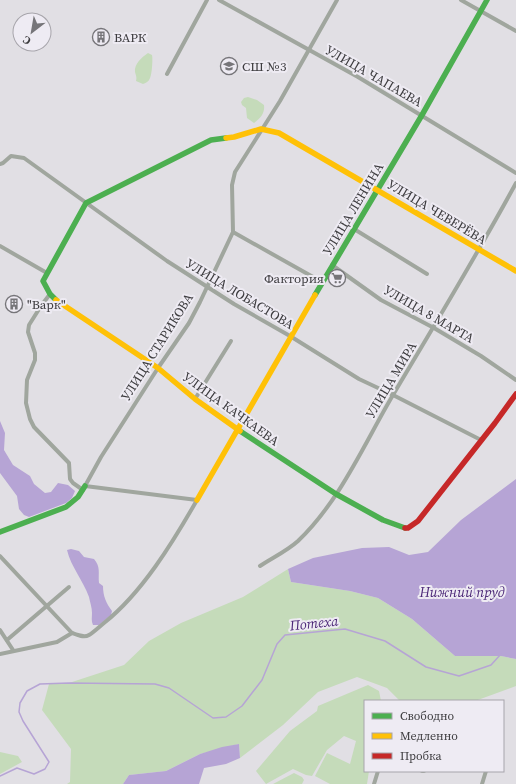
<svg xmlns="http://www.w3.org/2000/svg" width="516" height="784" font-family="'Source Serif 4',serif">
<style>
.green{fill:#c5dbba}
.water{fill:#b6a4d5}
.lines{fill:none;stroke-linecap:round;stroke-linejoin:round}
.stream{stroke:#b6a4d5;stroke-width:1.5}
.street{stroke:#a0a69e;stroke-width:4}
.fast{stroke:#4caf50;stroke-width:5.5}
.slow{stroke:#ffc107;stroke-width:5.5}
.jam{stroke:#c62828;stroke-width:5.5}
.labels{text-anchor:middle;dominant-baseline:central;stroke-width:4;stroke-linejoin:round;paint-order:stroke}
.poi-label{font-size:13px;fill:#3d3c3f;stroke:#eeebf3;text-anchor:start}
.street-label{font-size:13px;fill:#3d3c3f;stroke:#eeebf3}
.water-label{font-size:14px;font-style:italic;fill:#4b2777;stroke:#eeebf3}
</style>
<rect width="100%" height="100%" fill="#e1dfe4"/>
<g class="green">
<path d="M148,53L152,55C153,59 152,77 149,80C149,81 144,84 143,84L136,81C137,77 136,76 135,72C134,64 142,57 148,53Z"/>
<path d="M248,97L257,100L264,105C265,113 261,118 254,123L247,118L246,108L242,105L241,102L244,98Z"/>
<path d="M288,569L291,582L350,591L378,598L412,619L455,656H501L516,659V686L475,701H400L387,688L357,677L318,692L283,725L240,758L239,744L200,754L166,771L129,775L123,784H67L70,782L71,749L42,710L49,684L69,683L124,665L149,641L181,623L243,597Z"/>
<path d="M368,685L379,691L381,701H365V771H369L367,784H330L315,776L327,753L350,764L356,741L344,736L327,750L312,776L306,775L293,769L266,784L256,771L290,731L317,711L318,706Z"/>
<path d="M0,752L18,756L22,762L0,774Z"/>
<path d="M294,773L302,777L304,780L302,784H273Z"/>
</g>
<g class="water">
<path d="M0,421L5,433L4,450L13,465L30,476L34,484L45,493L51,492L58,483L68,485L75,491L72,498L66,503L29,517L24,515L19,509L17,496L0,473Z"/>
<path d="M516,479V659L501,656H455L412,619L378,598L350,591L291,582L288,569L313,558L362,548L389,547L409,555L428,552L461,520Z"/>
<path d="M71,549L79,551L84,557L94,559C101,567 98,573 99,583L103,586C103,596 106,603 112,611L111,615L99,625H93C91,621 92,617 92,613C92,608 90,602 89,597C83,580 71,567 67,550Z"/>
<path d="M239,744L240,758L226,764L204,768L199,784H123L129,775L166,771L200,754L222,747Z"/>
</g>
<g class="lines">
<path class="stream" d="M0,776L17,768L34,774L45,769L49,762L23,721L19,712L20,703L27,691L40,684L69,683L155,684L169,688L213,718L226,717L242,706L262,680L277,644L285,635L345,629L385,641L426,667L459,676L491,665L501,654"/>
<g class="street">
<path d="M219,0L358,77L516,173"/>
<path d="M461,0L516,31"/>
<path d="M167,74L207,0"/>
<path d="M0,164L3,163L11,156L24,158L167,261L234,304L290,336L359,379L393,395L481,440"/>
<path d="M354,229L427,274"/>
<path d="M233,232L322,282"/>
<path d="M0,246L47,273"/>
<path d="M332,265L381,300L434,328L481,356L516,380"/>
<path d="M50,294L41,306L29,325L28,332L35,353V360L27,380L26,403L30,419L34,427L69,463L70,479L73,483L83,490"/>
<path d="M195,399L231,341"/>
<path d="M0,556L72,633C77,635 84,638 89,635C94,632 99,627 104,623C142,593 173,542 197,500L85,486L101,457L158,368L189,323L200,302L233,232L232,185L235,172L280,101L337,0"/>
<path d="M260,566C272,558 287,551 298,541C340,501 364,444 393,395C435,324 477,255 516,183"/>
<path d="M0,630L13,650"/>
<path d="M7,640L69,587"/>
<path d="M0,654L57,642L72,633"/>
<path d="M422,771H424"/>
<path d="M374,784L378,771"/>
<path d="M482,784L486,771"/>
</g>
<g class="fast">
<path d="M315,295L422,115L487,0"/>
<path d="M56,300L50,294L43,281L86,203L211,140L226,138"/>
<path d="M240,431L336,494L383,520L405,528"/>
<path d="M0,532L66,507L78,497L85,486"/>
</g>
<g class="slow">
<path d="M226,138L234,137L261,129L279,133L516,271"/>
<path d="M56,300L158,368L195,399L240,431"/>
<path d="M197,500L315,295"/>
</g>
<path class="jam" d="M405,528H408L418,521L495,423L516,394"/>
</g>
<defs>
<g id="building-ring" transform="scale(0.9)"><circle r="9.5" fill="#eeebf3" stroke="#767579" stroke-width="1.5"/><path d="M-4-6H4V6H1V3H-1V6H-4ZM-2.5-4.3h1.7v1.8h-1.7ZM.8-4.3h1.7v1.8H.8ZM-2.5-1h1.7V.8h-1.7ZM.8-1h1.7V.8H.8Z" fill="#767579"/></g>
<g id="school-ring" transform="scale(0.9)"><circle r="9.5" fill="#eeebf3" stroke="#767579" stroke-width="1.5"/><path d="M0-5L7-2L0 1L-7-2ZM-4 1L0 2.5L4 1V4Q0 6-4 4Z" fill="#767579"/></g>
<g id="supermarket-ring" transform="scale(0.9)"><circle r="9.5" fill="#eeebf3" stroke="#767579" stroke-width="1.5"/><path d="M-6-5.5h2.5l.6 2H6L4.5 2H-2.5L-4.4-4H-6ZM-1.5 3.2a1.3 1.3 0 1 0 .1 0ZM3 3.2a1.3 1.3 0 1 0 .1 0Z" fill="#767579"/></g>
</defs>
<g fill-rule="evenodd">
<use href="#building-ring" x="101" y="37"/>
<use href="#school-ring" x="229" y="66"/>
<use href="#supermarket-ring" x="337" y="278"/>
<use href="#building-ring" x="14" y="304"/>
</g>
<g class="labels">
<g class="poi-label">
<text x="114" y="37">ВАРК</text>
<text x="242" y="66">СШ №3</text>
<text x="324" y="278" text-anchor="end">Фактория</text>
<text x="27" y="304">"Варк"</text>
</g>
<g class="street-label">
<text transform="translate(374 76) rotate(30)">УЛИЦА ЧАПАЕВА</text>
<text transform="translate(353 209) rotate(-59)">УЛИЦА ЛЕНИНА</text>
<text transform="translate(437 212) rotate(31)">УЛИЦА ЧЕВЕРЁВА</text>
<text transform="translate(240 294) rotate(31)">УЛИЦА ЛОБАСТОВА</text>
<text transform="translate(429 314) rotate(30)">УЛИЦА 8 МАРТА</text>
<text transform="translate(157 347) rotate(-58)">УЛИЦА СТАРИКОВА</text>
<text transform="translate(391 380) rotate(-59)">УЛИЦА МИРА</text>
<text transform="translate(231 409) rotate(36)">УЛИЦА КАЧКАЕВА</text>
</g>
<g class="water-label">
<text x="462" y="592">Нижний пруд</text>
<text transform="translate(314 623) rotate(-6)">Потеха</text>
</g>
</g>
<rect x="364" y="700" width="140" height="72" fill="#eeebf3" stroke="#a7a5ab"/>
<rect x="372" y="713" width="20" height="6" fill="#4caf50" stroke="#a7a5ab"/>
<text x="400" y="720" font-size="12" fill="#3d3c3f">Свободно</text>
<rect x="372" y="733" width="20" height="6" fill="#ffc107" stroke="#a7a5ab"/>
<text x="400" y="740" font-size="12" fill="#3d3c3f">Медленно</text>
<rect x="372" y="753" width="20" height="6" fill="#c62828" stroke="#a7a5ab"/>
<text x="400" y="760" font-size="12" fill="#3d3c3f">Пробка</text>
<g transform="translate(32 32) rotate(211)"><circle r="19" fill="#eeebf3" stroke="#a7a5ab"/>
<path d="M0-3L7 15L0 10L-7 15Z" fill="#767579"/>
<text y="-6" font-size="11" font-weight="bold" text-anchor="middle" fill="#3d3c3f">С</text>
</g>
</svg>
